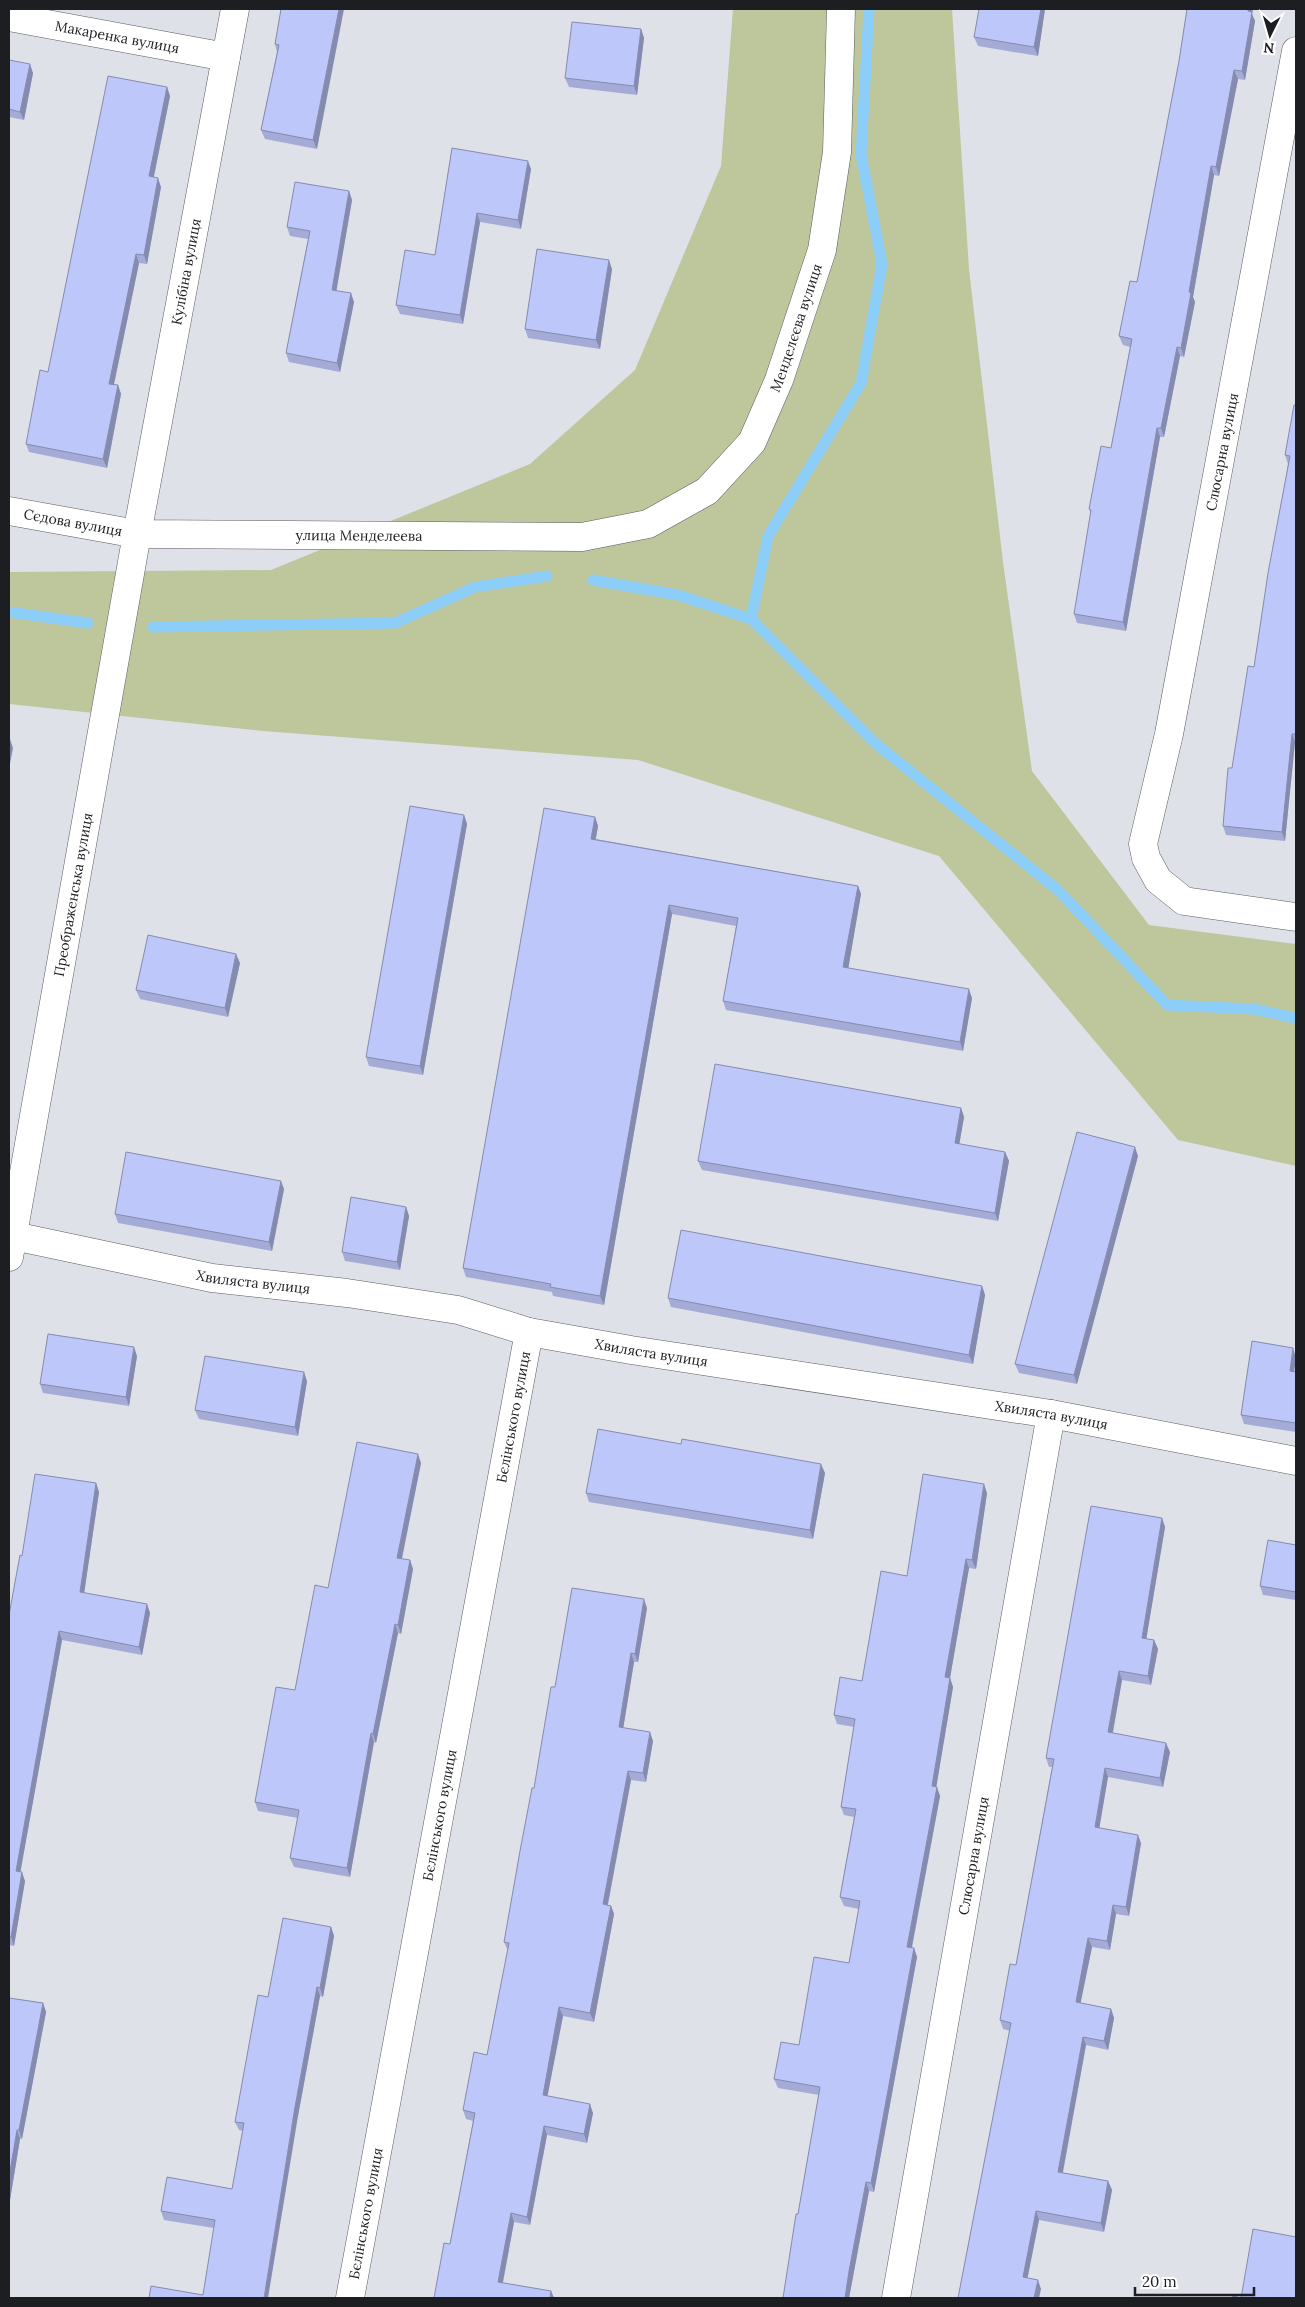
<svg xmlns="http://www.w3.org/2000/svg" width="1305" height="2307" font-family="Lora,serif">
<style>
.green{fill:#bec69c}
.lines{fill:none;stroke-linecap:round;stroke-linejoin:round}
.stream{stroke:#8dcef8;stroke-width:11}
.street-casing{stroke:#5a5b62;stroke-width:29}
.street{stroke:#fff;stroke-width:28}
.wall{fill:#a3abd6}
.shaded-wall{fill:#858bae}
.building{fill:#bec7f9;stroke:#858bae}
.labels{text-anchor:middle;dominant-baseline:central;stroke-width:4;stroke-linejoin:round;paint-order:stroke}
.street-label{font-size:14px;fill:#1d1e21;stroke:#fff}
</style>
<rect width="100%" height="100%" fill="#dfe1e9"/>
<path class="green" d="M733,9H952L969,269L1003,562L1032,771L1149,925L1296,944V1166L1178,1140L939,856L638,760L263,731L9,704V572L271,570L530,464L635,370L721,166Z"/>
<g class="lines">
<g class="stream">
<path d="M593,580L678,595L751,619L875,743L1059,891L1167,1005L1253,1009L1296,1018"/>
<path d="M9,612L88,623"/>
<path d="M751,619L768,536L861,383L882,264L861,154L869,9"/>
<path d="M153,627L395,623L475,587L547,576"/>
</g>
<g class="street-casing">
<g id="street">
<path id="s1" d="M9,17L226,57"/>
<path d="M1296,51L1169,734L1143,844L1146,858L1158,880L1184,901L1296,917"/>
<path id="s2" d="M9,511L137,534L582,537L648,524L707,491L752,442L779,380L822,250L837,152L841,9"/>
<path id="s3" d="M9,1235L212,1278L347,1293L458,1310L529,1332L631,1350L1051,1414L1296,1461"/>
<path id="s4" d="M9,1257L137,534L235,9"/>
<path id="s5" d="M350,2298L529,1332"/>
<path id="s6" d="M896,2298L1051,1414"/>
</g>
</g>
<use href="#street" class="street"/>
</g>
<g class="wall">
<path d="M281,9L317,149L265,139L261,130L277,52L275,44Z"/>
<path d="M1045,9L1038,56L978,46L974,37Z"/>
<path d="M1187,9H1253L1252,14L1255,21L1245,80L1238,79L1219,176L1214,175L1193,297L1195,302L1184,357L1180,356L1164,437H1160L1126,631L1077,623L1074,614L1091,514L1089,509L1111,448L1130,347L1123,345L1119,336L1137,282L1179,61Z"/>
<path d="M641,29L644,38L637,95L569,87L565,78Z"/>
<path d="M9,60L33,73L24,120L9,117Z"/>
<path d="M167,87L170,96L154,177L161,187L147,264L139,263L114,385H118L121,394L107,468L29,452L26,444Z"/>
<path d="M452,148L531,169L521,229L480,222L463,324L400,314L396,305L435,255Z"/>
<path d="M349,191L352,200L336,291L354,302L340,372L289,362L286,353L308,239L290,236L287,227Z"/>
<path d="M612,269L600,349L528,338L525,329Z"/>
<path d="M1296,405V743L1295,742L1285,841L1226,835L1223,826L1232,768L1254,667L1288,464L1285,455Z"/>
<path d="M464,815L467,824L423,1075L369,1066L366,1057Z"/>
<path d="M595,817L598,826L596,839L858,886L861,894L848,968L972,998L963,1051L726,1010L723,1001L736,926L672,914L604,1305L553,1296L552,1292L466,1277L463,1268Z"/>
<path d="M240,963L228,1017L140,999L136,990Z"/>
<path d="M961,1108L964,1117L959,1144L1005,1152L1009,1161L998,1221L702,1170L698,1161Z"/>
<path d="M1138,1156L1077,1384L1019,1373L1015,1364Z"/>
<path d="M284,1189L272,1251L118,1223L115,1214Z"/>
<path d="M406,1207L409,1216L400,1270L345,1261L342,1252Z"/>
<path d="M982,1286L985,1295L973,1364L671,1307L668,1298Z"/>
<path d="M137,1356L129,1406L43,1393L40,1384Z"/>
<path d="M1296,1356L1294,1371L1296,1372V1432L1244,1424L1241,1415Z"/>
<path d="M307,1381L298,1436L199,1419L195,1410Z"/>
<path d="M681,1444L825,1473L813,1539L589,1502L586,1493Z"/>
<path d="M421,1463L402,1559L410,1560L413,1569L401,1634L398,1633L376,1743L374,1742L350,1877L294,1867L290,1858L298,1818L258,1811L255,1802L295,1690L328,1588Z"/>
<path d="M96,1483L99,1492L84,1593L147,1604L150,1613L142,1655L62,1640L20,1872L25,1881L14,1946L9,1945V1615L22,1556Z"/>
<path d="M987,1493L976,1569L969,1568L950,1678L953,1687L936,1787L940,1796L912,1948H914L917,1957L874,2192L869,2191L849,2298H783L819,2095L778,2088L774,2079L799,2045L849,1963L859,1909L844,1906L840,1897L854,1817L844,1815L841,1807L854,1727L837,1724L834,1715L862,1681L907,1576Z"/>
<path d="M1162,1518L1165,1527L1146,1639L1154,1640L1158,1649L1151,1685L1122,1680L1113,1733L1170,1752L1163,1787L1108,1777L1099,1828L1141,1843L1129,1916L1116,1914L1110,1950L1092,1947L1080,2003L1111,2009L1114,2018L1108,2050L1086,2045L1063,2173L1108,2181L1112,2190L1104,2232L1039,2220L1027,2278L1041,2289L958,2298L1010,2031L1003,2029L1000,2020L1016,1965L1052,1767H1049L1046,1758Z"/>
<path d="M1296,1545V1600L1263,1595L1260,1586Z"/>
<path d="M647,1608L638,1662H634L623,1728L653,1741L646,1782L631,1780L608,1905L611,1906L614,1914L594,2022L563,2016L547,2096L593,2113L587,2143L547,2135L530,2225L514,2222L503,2283L551,2291L554,2298H434L450,2244L473,2121L466,2119L463,2110L487,2055L508,1951L504,1942L534,1788L555,1687Z"/>
<path d="M331,1927L334,1936L323,1997L320,1996L298,2116L214,2228L164,2220L161,2211L232,2189L243,2131L239,2130L235,2122L268,1997Z"/>
<path d="M9,1998L43,2003L46,2012L22,2139H20L9,2206Z"/>
</g>
<g class="shaded-wall">
<path d="M339,9H344L317,149L313,140Z"/>
<path d="M1041,9H1045L1038,56L1034,47Z"/>
<path d="M1248,9H1253L1252,14L1255,21L1245,80L1242,71Z"/>
<path d="M641,29L644,38L637,95L634,86Z"/>
<path d="M30,64L33,73L24,120L20,112Z"/>
<path d="M1234,70L1238,79L1219,176L1216,167Z"/>
<path d="M167,87L170,96L152,185L149,176Z"/>
<path d="M528,161L531,169L521,229L518,220Z"/>
<path d="M1211,166L1214,175L1193,297L1195,302L1184,357L1181,348L1189,292Z"/>
<path d="M158,178L161,187L147,264L144,255Z"/>
<path d="M349,191L352,200L335,299L332,290Z"/>
<path d="M477,213L480,222L463,324L460,315Z"/>
<path d="M136,254L139,263L112,393L109,384Z"/>
<path d="M609,260L612,269L600,349L596,340Z"/>
<path d="M351,293L354,302L340,372L337,363Z"/>
<path d="M1177,347L1180,356L1164,437L1161,428Z"/>
<path d="M118,385L121,394L107,468L103,459Z"/>
<path d="M1157,428L1160,437L1126,631L1123,622Z"/>
<path d="M1292,734L1295,742L1285,841L1282,832Z"/>
<path d="M10,739L13,748L9,769V744Z"/>
<path d="M464,815L467,824L423,1075L420,1066Z"/>
<path d="M595,817L598,826L594,847L591,839Z"/>
<path d="M858,886L861,894L847,976L843,967Z"/>
<path d="M669,905L672,914L604,1305L600,1296Z"/>
<path d="M236,954L240,963L228,1017L225,1008Z"/>
<path d="M969,989L972,998L963,1051L960,1042Z"/>
<path d="M961,1108L964,1117L958,1152L955,1143Z"/>
<path d="M1135,1147L1138,1156L1077,1384L1074,1375Z"/>
<path d="M1005,1152L1009,1161L998,1221L995,1213Z"/>
<path d="M281,1181L284,1189L272,1251L269,1242Z"/>
<path d="M406,1207L409,1216L400,1270L397,1262Z"/>
<path d="M982,1286L985,1295L973,1364L969,1355Z"/>
<path d="M134,1347L137,1356L129,1406L126,1397Z"/>
<path d="M1293,1348L1296,1358L1293,1380L1290,1371Z"/>
<path d="M304,1372L307,1381L298,1436L295,1427Z"/>
<path d="M418,1454L421,1463L400,1567L397,1558Z"/>
<path d="M821,1464L825,1473L813,1539L810,1530Z"/>
<path d="M96,1483L99,1492L83,1601L80,1592Z"/>
<path d="M984,1484L987,1493L976,1569L972,1560Z"/>
<path d="M1162,1518L1165,1527L1145,1647L1142,1638Z"/>
<path d="M966,1559L969,1568L950,1678L953,1687L935,1795L932,1786L945,1677Z"/>
<path d="M410,1560L413,1569L401,1634L398,1625Z"/>
<path d="M644,1599L647,1608L638,1662L635,1654Z"/>
<path d="M147,1604L150,1613L142,1655L139,1647Z"/>
<path d="M395,1624L398,1633L376,1743L373,1734Z"/>
<path d="M59,1631L62,1640L19,1880L16,1871Z"/>
<path d="M1154,1640L1158,1649L1151,1685L1148,1676Z"/>
<path d="M631,1653L634,1662L622,1736L619,1727Z"/>
<path d="M1119,1671L1122,1680L1111,1741L1108,1732Z"/>
<path d="M650,1732L653,1741L646,1782L643,1773Z"/>
<path d="M371,1733L374,1742L350,1877L347,1868Z"/>
<path d="M1166,1743L1170,1752L1163,1787L1160,1778Z"/>
<path d="M1105,1768L1108,1777L1098,1836L1095,1827Z"/>
<path d="M628,1771L631,1780L606,1913L603,1904Z"/>
<path d="M937,1787L940,1796L910,1956L907,1947Z"/>
<path d="M1138,1835L1141,1843L1129,1916L1126,1907Z"/>
<path d="M22,1872L25,1881L14,1946L11,1937Z"/>
<path d="M1113,1905L1116,1914L1110,1950L1107,1941Z"/>
<path d="M611,1906L614,1914L594,2022L590,2013Z"/>
<path d="M331,1927L334,1936L323,1997L320,1988Z"/>
<path d="M1088,1938L1092,1947L1079,2011L1076,2002Z"/>
<path d="M914,1948L917,1957L874,2192L871,2183Z"/>
<path d="M317,1987L320,1996L298,2116L268,2298H264L295,2107Z"/>
<path d="M43,2003L46,2012L22,2139L19,2130Z"/>
<path d="M559,2007L563,2016L546,2104L543,2095Z"/>
<path d="M1111,2009L1114,2018L1108,2050L1104,2041Z"/>
<path d="M1083,2037L1086,2045L1061,2181L1058,2172Z"/>
<path d="M590,2104L593,2113L587,2143L584,2134Z"/>
<path d="M544,2126L547,2135L530,2225L527,2217Z"/>
<path d="M17,2130L20,2139L9,2206V2177Z"/>
<path d="M1108,2181L1112,2190L1104,2232L1101,2223Z"/>
<path d="M866,2182L869,2191L849,2298H845L849,2271Z"/>
<path d="M1036,2211L1039,2220L1026,2286L1023,2277Z"/>
<path d="M511,2213L514,2222L501,2291L498,2282Z"/>
<path d="M1038,2280L1041,2289L1039,2298H1034Z"/>
<path d="M551,2291L554,2298H550Z"/>
</g>
<g class="building">
<path d="M281,9H339L313,140L261,130L279,45L275,44Z"/>
<path d="M979,9H1041L1034,47L974,37Z"/>
<path d="M1187,9H1248V11L1252,12L1242,71L1234,70L1216,167L1211,166L1189,292L1191,293L1181,348L1177,347L1161,428H1157L1123,622L1074,614L1091,510L1089,509L1101,446L1111,448L1132,339L1119,336L1130,281L1137,282L1179,61Z"/>
<path d="M572,22L641,29L634,86L565,78Z"/>
<path d="M9,60L30,64L20,112L9,109Z"/>
<path d="M108,76L167,87L149,176L158,178L144,255L136,254L109,384L118,385L103,459L26,444L40,370L48,372Z"/>
<path d="M452,148L528,161L518,220L477,213L460,315L396,305L405,250L435,255Z"/>
<path d="M295,182L349,191L332,290L351,293L337,363L286,353L310,231L287,227Z"/>
<path d="M537,249L609,260L596,340L525,329Z"/>
<path d="M1294,405H1296V734H1292L1282,832L1223,826L1228,768H1232L1248,666L1254,667L1268,573L1290,456L1285,455Z"/>
<path d="M410,806L464,815L420,1066L366,1057Z"/>
<path d="M544,808L595,817L591,839L858,886L843,967L969,989L960,1042L723,1001L738,918L669,905L600,1296L550,1287L551,1284L463,1268Z"/>
<path d="M148,935L236,954L225,1008L136,990Z"/>
<path d="M715,1064L961,1108L955,1143L1005,1152L995,1213L698,1161Z"/>
<path d="M1077,1132L1135,1147L1074,1375L1015,1364Z"/>
<path d="M126,1152L281,1181L269,1242L115,1214Z"/>
<path d="M351,1197L406,1207L397,1262L342,1252Z"/>
<path d="M681,1230L982,1286L969,1355L668,1298Z"/>
<path d="M48,1334L134,1347L126,1397L40,1384Z"/>
<path d="M1252,1341L1293,1348L1290,1371L1296,1372V1423L1241,1415Z"/>
<path d="M205,1356L304,1372L295,1427L195,1410Z"/>
<path d="M598,1429L681,1444L682,1439L821,1464L810,1530L586,1493Z"/>
<path d="M357,1442L418,1454L397,1558L410,1560L398,1625L395,1624L373,1734L371,1733L347,1868L290,1858L299,1810L255,1802L276,1687L295,1690L315,1585L328,1588Z"/>
<path d="M35,1474L96,1483L80,1592L147,1604L139,1647L59,1631L16,1871L22,1872L11,1937H9V1615L20,1555L22,1556Z"/>
<path d="M923,1474L984,1484L972,1560L966,1559L945,1677L950,1678L932,1786L937,1787L907,1947L914,1948L871,2183L866,2182L849,2271L845,2298H783L796,2214H798L820,2087L774,2079L781,2042L799,2045L814,1957L849,1963L860,1901L840,1897L856,1809L841,1807L855,1719L834,1715L840,1677L862,1681L881,1571L907,1576Z"/>
<path d="M1091,1506L1162,1518L1142,1638L1154,1640L1148,1676L1119,1671L1108,1732L1166,1743L1160,1778L1105,1768L1095,1827L1138,1835L1126,1907L1113,1905L1107,1941L1088,1938L1076,2002L1111,2009L1104,2041L1083,2037L1058,2172L1108,2181L1101,2223L1036,2211L1023,2277L1038,2280L1034,2298H958L1011,2023L1000,2020L1010,1964L1016,1965L1054,1759L1046,1758Z"/>
<path d="M1268,1540L1296,1545V1592L1260,1586Z"/>
<path d="M572,1588L644,1599L635,1654L631,1653L619,1727L650,1732L643,1773L628,1771L603,1904L611,1906L590,2013L559,2007L543,2095L590,2104L584,2134L544,2126L527,2217L511,2213L498,2282L551,2291L550,2298H434L444,2243L450,2244L475,2113L463,2110L474,2052L487,2055L509,1943L504,1942L520,1851L532,1788H534L551,1687H555Z"/>
<path d="M283,1918L331,1927L320,1988L317,1987L295,2107L264,2298H149L151,2286L203,2295L215,2220L161,2211L167,2177L232,2189L244,2123L235,2122L258,1995L268,1997Z"/>
<path d="M9,1998L43,2003L19,2130H17L9,2177Z"/>
<path d="M1253,2229L1296,2237V2298H1232L1233,2296L1241,2298Z"/>
</g>
<g class="labels">
<g class="street-label">
<text stroke="none"><textPath href="#s1" startOffset="110">Макаренка вулиця</textPath></text>
<text stroke="none"><textPath href="#s4" startOffset="1001">Кулібіна вулиця</textPath></text>
<text stroke="none"><textPath href="#s2" startOffset="899">Менделєєва вулиця</textPath></text>
<text transform="translate(1222 452) rotate(-79)">Слюсарна вулиця</text>
<text stroke="none"><textPath href="#s2" startOffset="65">Сєдова вулиця</textPath></text>
<text stroke="none"><textPath href="#s2" startOffset="352">улица Менделеева</textPath></text>
<text stroke="none"><textPath href="#s4" startOffset="368">Преображенська вулиця</textPath></text>
<text stroke="none"><textPath href="#s3" startOffset="249">Хвиляста вулиця</textPath></text>
<text stroke="none"><textPath href="#s3" startOffset="654">Хвиляста вулиця</textPath></text>
<text stroke="none"><textPath href="#s3" startOffset="1059">Хвиляста вулиця</textPath></text>
<text stroke="none"><textPath href="#s5" startOffset="896">Бєлінського вулиця</textPath></text>
<text stroke="none"><textPath href="#s5" startOffset="491">Бєлінського вулиця</textPath></text>
<text stroke="none"><textPath href="#s6" startOffset="449">Слюсарна вулиця</textPath></text>
<text stroke="none"><textPath href="#s5" startOffset="86">Бєлінського вулиця</textPath></text>
</g>
</g>
<rect width="1305" height="2307" fill="none" stroke="#1d1e21" stroke-width="20"/>
<g transform="translate(1270 35) rotate(185)" stroke="#ffffff" stroke-width="4" paint-order="stroke">
<path d="M0-4L9 19L0 12L-9 19Z" fill="#1d1e21"/>
<text y="-8" font-size="14" font-weight="bold" text-anchor="middle" fill="#1d1e21">N</text>
</g>
<path d="M1135 2287v8h119v-8" fill="none" stroke="#1d1e21" stroke-width="2.5"/>
<text x="1142" y="2287" font-size="15" fill="#1d1e21" stroke="#ffffff" stroke-width="4" paint-order="stroke">20 m</text>
</svg>
